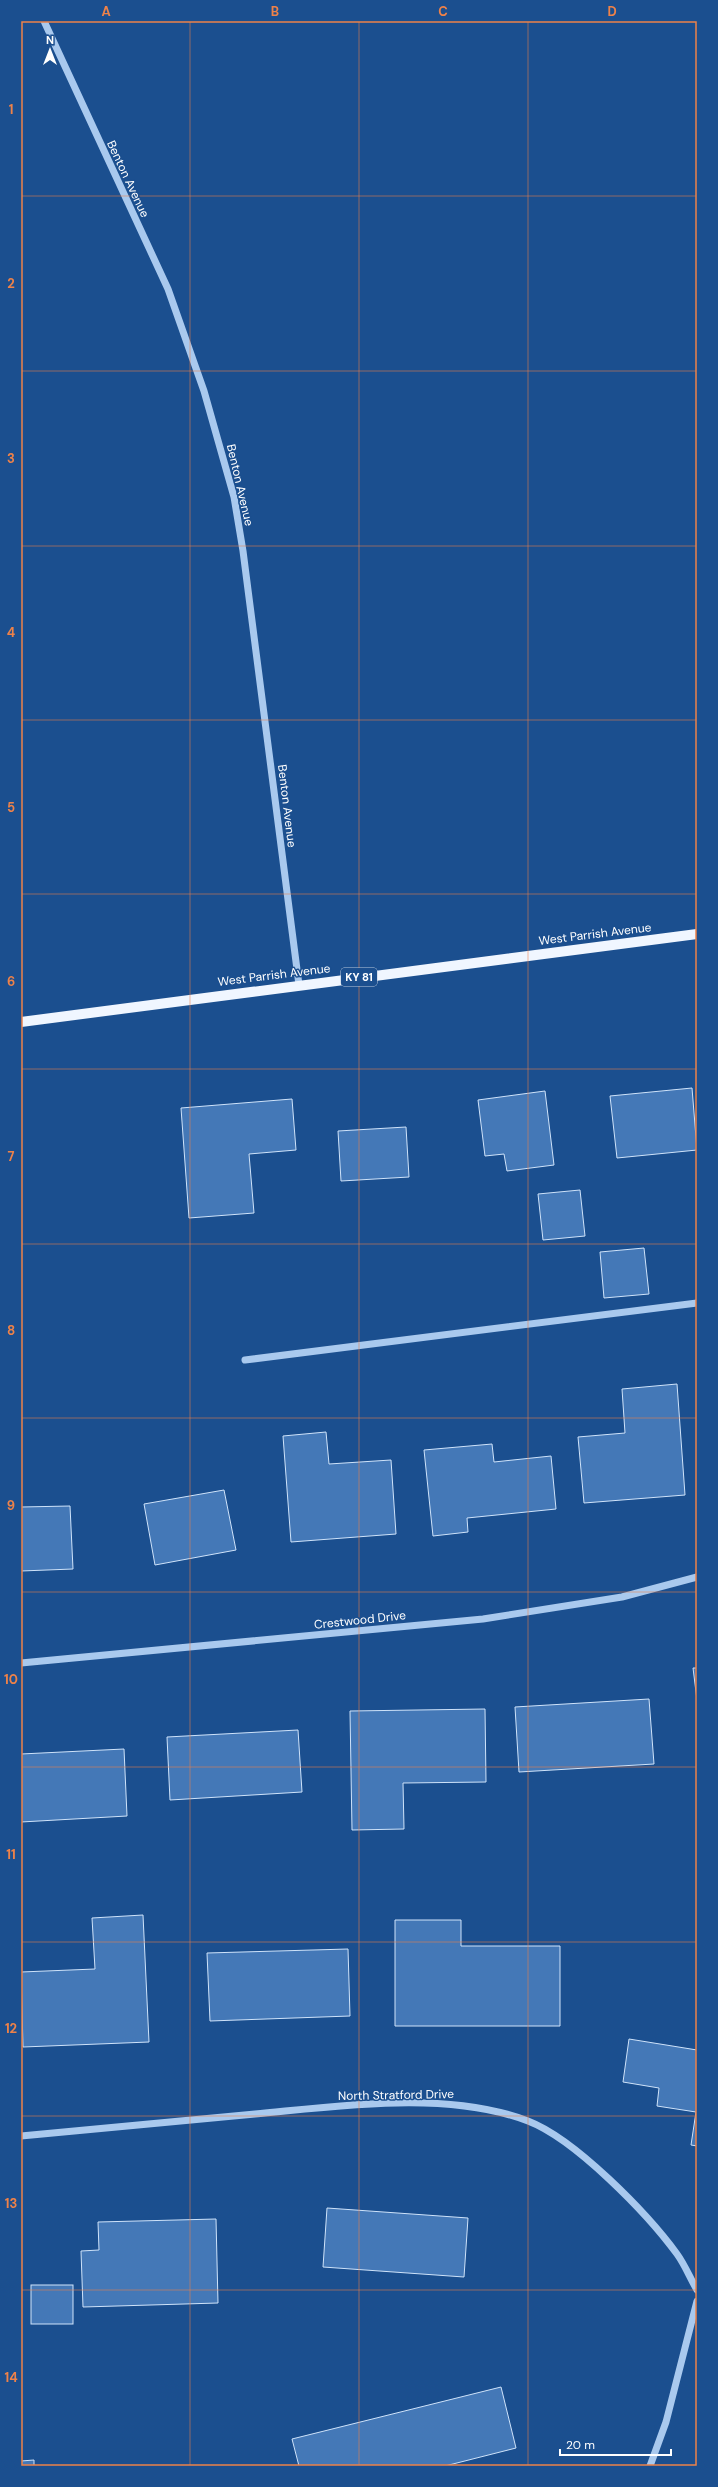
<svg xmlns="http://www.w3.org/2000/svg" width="718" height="2487" font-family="'DM Sans',sans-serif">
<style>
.building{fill:#4478b7;stroke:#cfe3fa}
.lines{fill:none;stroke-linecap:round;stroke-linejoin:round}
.minor{stroke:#a9c9ee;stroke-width:7}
.major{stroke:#f0f6ff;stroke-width:10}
.grid{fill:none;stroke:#ee8249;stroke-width:1;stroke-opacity:0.55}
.labels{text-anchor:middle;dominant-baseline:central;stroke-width:3;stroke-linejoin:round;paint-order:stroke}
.shield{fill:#1b4f8f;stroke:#bbcadd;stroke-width:1}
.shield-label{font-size:11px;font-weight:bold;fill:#fff}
.street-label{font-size:12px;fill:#fff;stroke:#1b4f8f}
.neatline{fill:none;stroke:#ee8249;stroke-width:1.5}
.grid-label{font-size:13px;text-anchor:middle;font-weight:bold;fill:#ee8249}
</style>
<rect width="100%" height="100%" fill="#1b4f8f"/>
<g class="building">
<path d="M692,1088L697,1150L617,1158L610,1096Z"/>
<path d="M545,1091L554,1165L507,1171L504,1154L485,1156L478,1100Z"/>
<path d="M292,1099L296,1150L249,1154L254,1213L189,1218L181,1108Z"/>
<path d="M406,1127L409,1177L341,1181L338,1131Z"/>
<path d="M580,1190L585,1236L543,1240L538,1194Z"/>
<path d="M644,1248L649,1294L604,1298L600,1252Z"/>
<path d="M677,1384L685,1495L584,1503L578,1437L625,1433L622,1389Z"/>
<path d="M326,1432L329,1464L391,1460L396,1534L291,1542L283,1436Z"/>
<path d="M492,1444L494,1462L551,1456L556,1509L467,1518L468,1532L433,1536L424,1450Z"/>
<path d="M224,1490L236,1550L155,1565L144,1504Z"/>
<path d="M70,1506L73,1569L21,1571V1507Z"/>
<path d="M693,1668H697V1700Z"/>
<path d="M649,1699L654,1764L519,1772L515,1707Z"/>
<path d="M485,1709L486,1782L403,1783L404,1829L352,1830L350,1711Z"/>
<path d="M298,1730L302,1792L170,1800L167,1737Z"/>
<path d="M124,1749L127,1816L21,1822V1754Z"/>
<path d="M143,1915L149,2042L23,2047L21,1972L95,1969L92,1918Z"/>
<path d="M395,1920H461V1946H560V2026H395Z"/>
<path d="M348,1949L350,2016L210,2021L207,1953Z"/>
<path d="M629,2039L697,2050V2146L691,2145L696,2112L657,2106L659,2088L623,2082Z"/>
<path d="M327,2208L468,2218L464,2277L323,2267Z"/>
<path d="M216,2219L218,2303L83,2307L81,2251L99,2250L98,2222Z"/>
<rect x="31" y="2285" width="42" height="39"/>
<path d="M501,2387L516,2448L445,2466H299L292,2439Z"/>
<path d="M34,2460V2466H21V2461Z"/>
</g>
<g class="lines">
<g class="minor">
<path d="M44,21L168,289L204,391L234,497L243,551L299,985"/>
<path d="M245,1360L697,1303"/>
<path d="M21,1663L483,1619L622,1597L697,1577"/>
<path d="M21,2136C99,2129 177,2121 255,2114C340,2106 447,2090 528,2121C575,2139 647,2213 677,2254C685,2265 690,2278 697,2290"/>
<path d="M650,2466L666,2422L697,2301"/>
</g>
<path class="major" d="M21,1022L697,934"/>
</g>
<path class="grid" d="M190,21V2466M359,21V2466M528,21V2466M21,196H697M21,371H697M21,546H697M21,720H697M21,894H697M21,1069H697M21,1244H697M21,1418H697M21,1592H697M21,1767H697M21,1942H697M21,2116H697M21,2290H697"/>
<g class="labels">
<rect class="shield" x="341" y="968" width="36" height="18" rx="3"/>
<g class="shield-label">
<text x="359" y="977">KY 81</text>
</g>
<g class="street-label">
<text transform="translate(128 179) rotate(65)">Benton Avenue</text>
<text transform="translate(240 485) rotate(77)">Benton Avenue</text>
<text transform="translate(287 806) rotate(83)">Benton Avenue</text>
<text transform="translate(595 934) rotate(-7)">West Parrish Avenue</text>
<text transform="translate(274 975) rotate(-7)">West Parrish Avenue</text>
<text transform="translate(360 1620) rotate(-6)">Crestwood Drive</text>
<text transform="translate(396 2095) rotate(-1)">North Stratford Drive</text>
</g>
</g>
<rect width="718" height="2487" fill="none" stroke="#1b4f8f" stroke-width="44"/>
<g transform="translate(50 50)" stroke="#1b4f8f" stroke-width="3" paint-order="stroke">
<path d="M0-3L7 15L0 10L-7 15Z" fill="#ffffff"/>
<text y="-6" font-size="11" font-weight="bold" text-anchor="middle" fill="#ffffff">N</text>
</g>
<path d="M560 2449v6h111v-6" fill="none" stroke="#ffffff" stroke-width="2"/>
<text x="566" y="2449" font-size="12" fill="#ffffff" stroke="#1b4f8f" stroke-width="3" paint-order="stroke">20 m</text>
<rect x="22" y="22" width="674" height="2443" class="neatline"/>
<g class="grid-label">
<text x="106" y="16">A</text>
<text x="275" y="16">B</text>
<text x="443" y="16">C</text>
<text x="612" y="16">D</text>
<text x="11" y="114">1</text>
<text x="11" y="288">2</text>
<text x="11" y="463">3</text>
<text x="11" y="637">4</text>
<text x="11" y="812">5</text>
<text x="11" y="986">6</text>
<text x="11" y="1161">7</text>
<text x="11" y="1335">8</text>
<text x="11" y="1510">9</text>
<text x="11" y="1684">10</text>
<text x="11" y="1859">11</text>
<text x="11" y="2033">12</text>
<text x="11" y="2208">13</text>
<text x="11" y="2382">14</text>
</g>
</svg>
